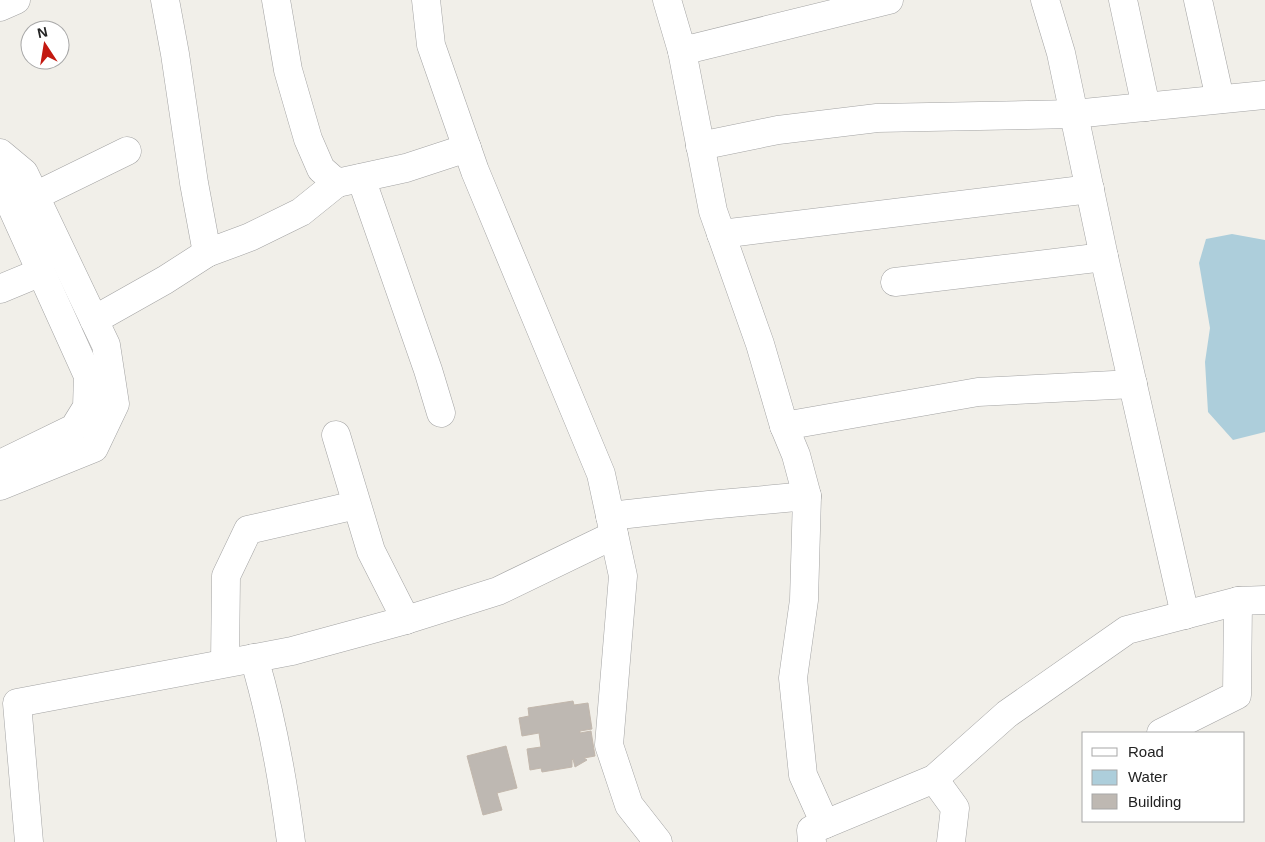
<svg xmlns="http://www.w3.org/2000/svg" width="1265" height="842" font-family="Helvetica,sans-serif">
<style>
.water{fill:#adcedb}
.building{fill:#beb8b2;stroke:#c2b7ac}
.lines{fill:none;stroke-linecap:round;stroke-linejoin:round}
.minor-casing{stroke:#a3a3a3;stroke-width:29}
.minor{stroke:#fff;stroke-width:28}
</style>
<rect width="100%" height="100%" fill="#f1efe9"/>
<path class="water" d="M1232,234L1265,240V432L1233,440L1208,412L1205,362L1210,328L1199,263L1206,239Z"/>
<g class="building">
<path d="M573,701L574,705L588,703L592,729L580,731V733L591,731L595,756L584,758L587,760L575,767L573,759L572,760V767L542,772L541,768L530,770L527,749L541,747L539,733L522,736L519,718L529,716L528,708Z"/>
<path d="M506,746L517,788L497,793L502,810L483,815L467,756Z"/>
</g>
<g class="lines">
<g class="minor-casing">
<g id="minor">
<path d="M165,0L175,54L194,183L207,253L250,237L301,212L337,183"/>
<path d="M276,0L288,70L308,139L321,169L337,183L406,168L467,148"/>
<path d="M426,0L431,45L475,171L601,474L623,576L609,745L629,805L658,842"/>
<path d="M667,0L682,51L889,0"/>
<path d="M1045,0L1061,53L1104,257L1185,615"/>
<path d="M1123,0L1146,107"/>
<path d="M1198,0L1220,99"/>
<path d="M0,7L16,0"/>
<path d="M682,51L713,211L760,344L784,426L796,455L807,496L804,600L793,678L803,775L825,824"/>
<path d="M700,146L778,130L877,118L1074,114L1265,95"/>
<path d="M0,153L24,173L106,345L115,404L94,448L0,486"/>
<path d="M361,178L428,370L441,413"/>
<path d="M0,181L88,376L87,407L74,428L0,464"/>
<path d="M35,196L127,151"/>
<path d="M721,234L1090,189"/>
<path d="M895,282L1104,257"/>
<path d="M0,289L41,272"/>
<path d="M94,320L165,280L207,253"/>
<path d="M784,426L978,392L1133,384"/>
<path d="M336,435L371,551L406,620"/>
<path d="M610,516L709,505L807,496"/>
<path d="M254,658C272,718 283,780 291,842"/>
<path d="M225,663L226,576L248,530L356,505"/>
<path d="M1161,733L1237,695L1238,601"/>
<path d="M934,779L955,808L951,842"/>
<path d="M29,842L17,703L292,651L406,620L498,591L614,535"/>
<path d="M812,842L811,830L934,779L1007,714L1127,630L1238,601L1265,600"/>
</g>
</g>
<use href="#minor" class="minor"/>
</g>
<rect x="1082" y="732" width="162" height="90" fill="#ffffff" stroke="#a7a7a7"/>
<rect x="1092" y="748" width="25" height="8" fill="#ffffff" stroke="#a7a7a7"/>
<text x="1128" y="757" font-size="15" fill="#222222">Road</text>
<rect x="1092" y="770" width="25" height="15" fill="#adcedb" stroke="#a7a7a7"/>
<text x="1128" y="782" font-size="15" fill="#222222">Water</text>
<rect x="1092" y="794" width="25" height="15" fill="#beb8b2" stroke="#a7a7a7"/>
<text x="1128" y="807" font-size="15" fill="#222222">Building</text>
<g transform="translate(45 45) rotate(348)"><circle r="24" fill="#ffffff" stroke="#a7a7a7"/>
<path d="M0-4L9 19L0 12L-9 19Z" fill="#c31910"/>
<text y="-8" font-size="14" font-weight="bold" text-anchor="middle" fill="#222222">N</text>
</g>
</svg>
